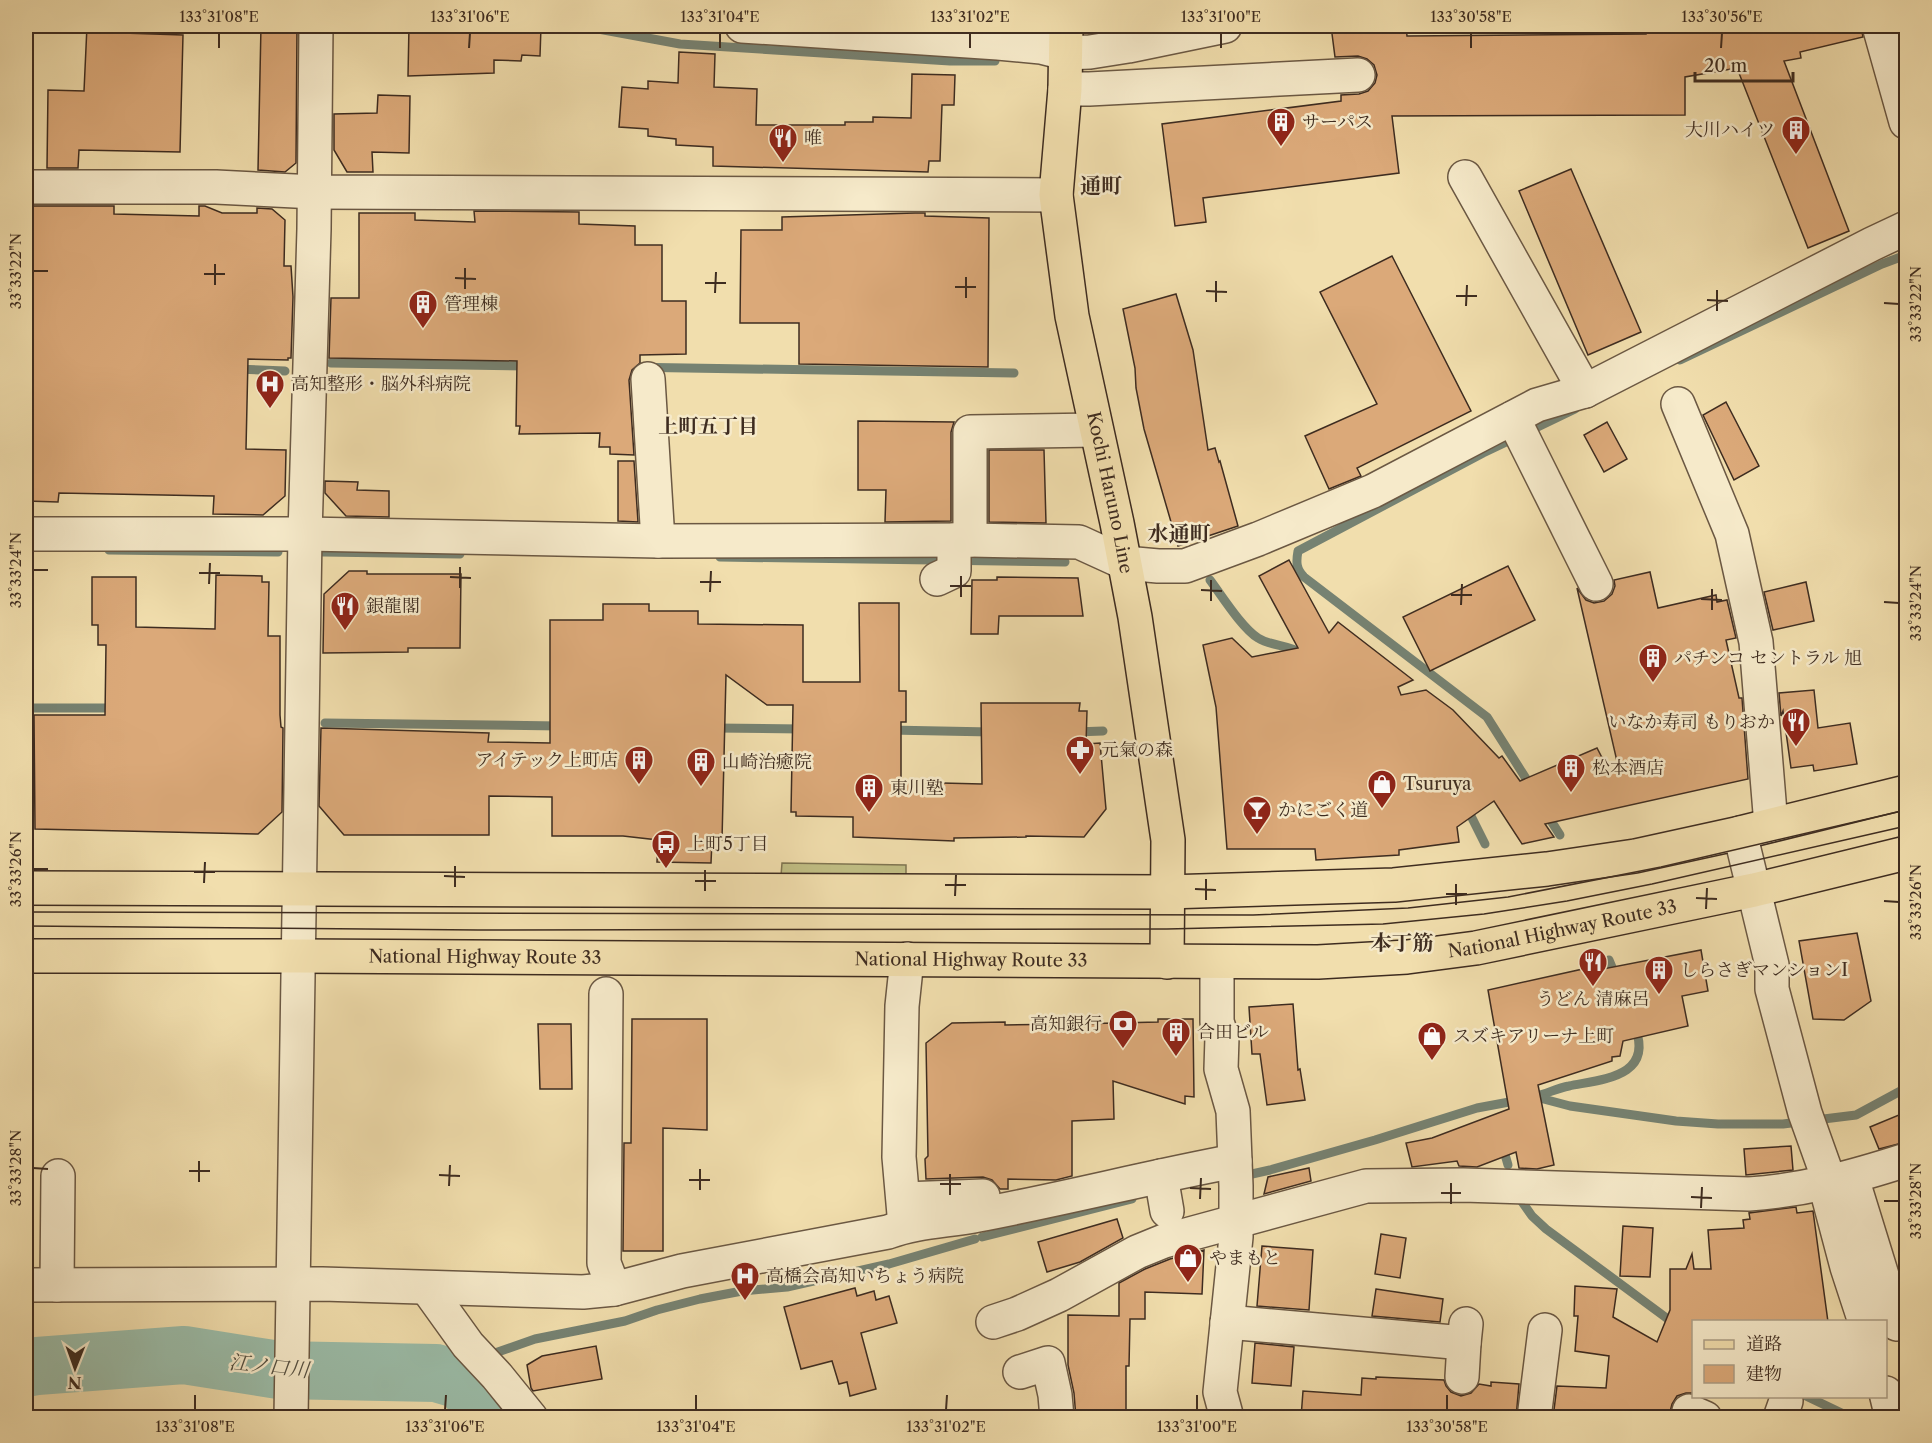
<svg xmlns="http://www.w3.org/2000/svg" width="1932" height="1443" font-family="'Libre Caslon Text','Noto Serif JP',serif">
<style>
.green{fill:#c1bf85;stroke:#807652;stroke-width:1.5}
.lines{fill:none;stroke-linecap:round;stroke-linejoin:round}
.stream{stroke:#768272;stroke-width:9}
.river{stroke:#9bbca8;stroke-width:58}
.building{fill:#dba979;stroke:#3e2c20;stroke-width:1.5}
.minor-casing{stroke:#6b5843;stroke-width:36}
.major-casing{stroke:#3e2c20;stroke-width:36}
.highway-casing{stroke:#3e2c20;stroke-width:36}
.minor{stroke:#f6eaca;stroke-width:33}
.major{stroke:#f1dead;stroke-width:33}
.highway{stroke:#f1dead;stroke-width:33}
.tram{stroke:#3e2c20;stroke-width:1.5}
.ticks{fill:none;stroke:#3e2c20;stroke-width:2}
.labels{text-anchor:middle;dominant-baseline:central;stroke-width:5;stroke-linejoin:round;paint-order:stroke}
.poi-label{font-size:18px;fill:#3e2c20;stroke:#f6eaca;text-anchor:start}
.street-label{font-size:18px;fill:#3e2c20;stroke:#f6eaca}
.neighbourhood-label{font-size:20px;font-weight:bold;fill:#3e2c20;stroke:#f6eaca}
.water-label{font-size:20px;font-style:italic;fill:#555042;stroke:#f6eaca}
.quarter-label{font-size:21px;font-weight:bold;fill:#3e2c20;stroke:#f6eaca}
.neatline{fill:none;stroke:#3e2c20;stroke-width:2}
.ticks-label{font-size:15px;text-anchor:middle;fill:#3e2c20}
</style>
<rect width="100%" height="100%" fill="#f1dead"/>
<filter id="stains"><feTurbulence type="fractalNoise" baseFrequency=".00333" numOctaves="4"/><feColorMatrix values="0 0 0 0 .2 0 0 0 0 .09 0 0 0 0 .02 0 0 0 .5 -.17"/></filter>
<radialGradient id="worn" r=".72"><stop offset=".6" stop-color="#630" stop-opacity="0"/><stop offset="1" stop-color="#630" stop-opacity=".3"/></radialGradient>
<g class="green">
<path d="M26,716H31L32,830H26Z"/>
<path d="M782,863L906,865V878L781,876Z"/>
</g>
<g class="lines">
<g class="stream">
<path d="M582,26L680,44L950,61H995"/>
<path d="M1680,360L1882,264L1906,255"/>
<path d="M331,363L529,366"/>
<path d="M624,367L1014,373"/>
<path d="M236,369L285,371"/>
<path d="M109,550L278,552"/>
<path d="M323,552L460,554"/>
<path d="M720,557L1065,562"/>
<path d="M1210,580C1222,596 1242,628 1258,638C1272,647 1289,644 1302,654"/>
<path d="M26,708H117"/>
<path d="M325,723L560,726"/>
<path d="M715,728L803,729"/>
<path d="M889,730L992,732"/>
<path d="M1075,732L1103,731"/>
<path d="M1532,788L1487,717L1304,577C1296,569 1296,562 1298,551L1483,453L1575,409"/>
<path d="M1466,806L1485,844"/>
<path d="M1546,813L1560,835"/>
<path d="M1609,960L1616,977"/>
<path d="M1537,1096C1548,1093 1558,1088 1569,1086C1603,1079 1654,1077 1635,1027"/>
<path d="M1502,1144L1508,1165"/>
<path d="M1243,1176L1270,1170L1375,1140L1477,1108L1536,1097L1570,1106L1676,1121L1718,1124H1783L1856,1115L1906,1088"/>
<path d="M1520,1199L1532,1216L1546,1229L1676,1325"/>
<path d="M982,1237L1132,1199"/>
<path d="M460,1380L495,1353L535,1339L625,1321L657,1310L700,1299L742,1291L787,1287L889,1264L975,1239"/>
<path d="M1806,1396L1852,1418"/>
</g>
<path class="river" d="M26,1368L37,1366L184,1355L279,1370L436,1373L460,1380L497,1418"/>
</g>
<g class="building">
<path d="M87,26H123V33L183,35L180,152L79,150L78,168H47L48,90L84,91Z"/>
<path d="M261,26H297L296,163L285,172L258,170Z"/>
<path d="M409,26L541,27L540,56L522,55L521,61L494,60V73L408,76Z"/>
<path d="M1331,26H1406L1407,36L1646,34V26H1861L1863,37L1800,52L1801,58L1784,61L1849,231L1808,248L1737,68L1685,77V115L1392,116L1399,173L1203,198L1206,222L1175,226L1162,124L1341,101V95L1359,94L1368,91L1375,83L1377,75L1374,65L1367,59L1358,56L1335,57Z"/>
<path d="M679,52L715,54L714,87L757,89L756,125H845V122H873V117L911,118L912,74L955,75L954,105H942L940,161H929L928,172L713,166V147L676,145V139L648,136V129L619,127L622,87L648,89V81L678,83Z"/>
<path d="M378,95L410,96L409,153L372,152L373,172H347L334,150V114L377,113Z"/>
<path d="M1571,169L1641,332L1588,355L1519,191Z"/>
<path d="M26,206H114V214L199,216V206H205L222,213H257V208L272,209L285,220L284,266H291L293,297L291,358H288V360L248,359L246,449L286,450L285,496L263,515L213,514L214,496L59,493L58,502L26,501Z"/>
<path d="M474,211L579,212V224L635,226V245H662V301H686V354L640,355V363L632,370L629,380L634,455L610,454V447H599L600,433L519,434L520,426H516L517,361L329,358L331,298H359V213H415V220L475,222Z"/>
<path d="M915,213H925V216L989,218L988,367L799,364V323H740L741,230H782V217Z"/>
<path d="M1392,256L1471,411L1357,468L1361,476L1329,489L1305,436L1377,404L1320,292Z"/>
<path d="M1176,294L1193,350L1208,450L1215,448L1219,462L1220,461L1238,526L1178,546L1144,429L1136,388L1135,368L1123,309Z"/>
<path d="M1726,402L1759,466L1734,480L1703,415Z"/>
<path d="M858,421L954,422L951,432V521L885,522L886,490H858Z"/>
<path d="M1607,422L1627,459L1604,472L1584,435Z"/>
<path d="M989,450H1044L1046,523L989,522Z"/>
<path d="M618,461H634L638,522L618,521Z"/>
<path d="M325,481L358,482L357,490L389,491V517L346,516L325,493Z"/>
<path d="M1289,560L1329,633L1338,622L1413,680L1398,687L1401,695L1426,690L1453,710L1499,758L1502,756L1520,781L1597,748L1610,773L1619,770L1577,588L1586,600L1594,603L1604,601L1612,594L1615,586L1614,580L1650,572L1658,608L1716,595L1717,602L1727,600L1736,638L1726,640L1739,698H1742L1748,779L1545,824L1554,837L1522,844L1494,801L1457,827L1459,842L1399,850V855L1316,860L1315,849H1227L1216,707L1203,645L1232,638L1252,657L1298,648L1259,576Z"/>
<path d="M1508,566L1535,620L1430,671L1403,617Z"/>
<path d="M349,571H367V574H461L460,648H408V652L323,653L324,594Z"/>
<path d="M216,575L262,576V582H269L268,636H280V715L281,727L283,728L282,812L258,834L35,829L34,715H105L106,645H98V625H92V577H136V627L215,629Z"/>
<path d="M997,577L1078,578L1083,616H999L998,634H971L972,580H997Z"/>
<path d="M1806,582L1814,621L1773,630L1764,592Z"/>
<path d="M859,603H899V691H906V722H901V782L982,784L981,703H1080L1079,711H1087L1086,744L1100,743L1106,809L1084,837L1026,836V837L954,838V841L853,837V817L796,816V812H791L793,705H767L726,675L722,840H712L711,863L657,862L658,840L623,836H552V797L489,796V835H344L319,806L321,728L489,733L488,742L550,743V620H603V604H649V611H698V624L803,625V682H860Z"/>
<path d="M1814,690L1818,728L1850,723L1857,764L1814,771L1813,765L1791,768L1783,711L1781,716L1779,693Z"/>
<path d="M1857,933L1871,1001L1844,1020L1813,1019L1799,941Z"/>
<path d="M1701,950L1708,991L1682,996L1688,1026L1623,1041L1620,1056L1612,1057V1061L1538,1085L1554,1165L1537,1169L1519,1168L1516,1152L1477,1167L1459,1166L1457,1161L1412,1167L1406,1143L1432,1138L1509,1109L1488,990L1592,967L1593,971Z"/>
<path d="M1293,1004L1298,1070L1300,1069L1305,1100L1267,1105L1260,1054H1252L1249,1007Z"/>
<path d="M632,1019H707V1130L663,1128V1251H623L624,1143H631Z"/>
<path d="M1158,1019H1193L1194,1097L1185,1096V1104L1113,1081L1114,1119L1072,1121V1176L1056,1180L1008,1179V1189H1000L992,1180L983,1177L926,1179L925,1159L928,1156L926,1043L952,1023L1005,1022V1025L1074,1024L1158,1022Z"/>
<path d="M538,1024H571L572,1089H540Z"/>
<path d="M1906,1112V1142L1879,1149L1870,1127Z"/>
<path d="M1791,1146L1793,1170L1746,1175L1744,1149Z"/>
<path d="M1309,1168L1311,1181L1264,1194L1268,1177Z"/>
<path d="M1796,1207L1797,1213L1813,1211L1828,1322H1694V1393H1686L1677,1396L1672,1404L1670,1412L1672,1418H1553L1557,1386L1606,1388L1609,1356L1575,1351L1578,1316H1574L1575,1286L1617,1289L1613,1317L1657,1342L1670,1310V1269H1686L1692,1254L1694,1269H1711L1708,1230L1744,1228L1743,1220L1750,1219L1749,1213Z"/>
<path d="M1117,1219L1123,1238L1080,1262L1047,1272L1038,1242Z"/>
<path d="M1623,1226L1653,1228L1650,1277L1620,1276Z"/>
<path d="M1381,1234L1406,1238L1400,1278L1375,1274Z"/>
<path d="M1262,1246L1313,1250L1309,1310L1257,1306Z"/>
<path d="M1204,1250L1202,1294L1145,1292V1319H1130L1129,1366H1126V1418H1076L1074,1393L1068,1365V1315L1119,1316V1283L1145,1269L1170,1259Z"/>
<path d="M855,1288L857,1296L874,1291L876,1300L889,1296L897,1323L861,1333L876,1389L850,1396L847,1382L839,1384L832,1361L801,1369L784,1307Z"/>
<path d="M1376,1289L1443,1299L1440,1322L1372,1316Z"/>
<path d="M1255,1343L1294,1347L1291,1386L1252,1383Z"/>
<path d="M596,1346L602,1379L533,1391L531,1388L527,1365L542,1356Z"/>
<path d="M1376,1377L1444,1380L1446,1386L1451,1392L1461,1396L1471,1393L1479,1384L1491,1386V1382L1519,1384L1516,1418H1301L1303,1391L1361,1395L1362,1378L1376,1379Z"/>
</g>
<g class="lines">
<g class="minor-casing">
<g id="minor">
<path d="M742,26L998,43L1041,47L1065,53L1090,52L1128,46L1225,26"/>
<path d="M1879,26L1906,122"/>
<path d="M1065,89H1089L1358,75"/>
<path d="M1465,177L1585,391"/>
<path d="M26,187H216L315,192L1056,195"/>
<path d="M648,379L658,541"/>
<path d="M1678,404L1732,534L1756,642L1771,825"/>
<path d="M1513,418L1596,584"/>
<path d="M26,534H305L658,541L970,540L1079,542L1125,563L1158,566H1185L1258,539L1373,491L1537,405L1585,391L1872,244L1906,228"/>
<path d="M970,540V432L1096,430"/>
<path d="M937,579L954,571V540"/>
<path d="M1740,833L1772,965V989L1805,1113L1830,1183"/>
<path d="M1217,962V1022L1222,1037L1221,1069L1233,1111L1236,1186V1237L1220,1392L1227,1418"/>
<path d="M606,994L604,1263L614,1289"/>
<path d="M1161,1176L1167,1211"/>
<path d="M1852,1178L1897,1324"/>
<path d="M1825,1184L1847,1267L1865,1322"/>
<path d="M904,1199L983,1196"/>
<path d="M905,1226L899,1157L902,1006L907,959"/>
<path d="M26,1285L322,1284L583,1292L614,1289L682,1271L888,1232C917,1221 948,1221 978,1215C1064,1199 1149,1177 1235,1161"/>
<path d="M57,1285L58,1176"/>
<path d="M427,1288L468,1345L497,1376L531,1418"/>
<path d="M993,1322L1017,1314L1059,1295L1137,1252L1164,1241L1366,1186L1463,1185L1749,1194C1806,1190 1853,1177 1906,1160"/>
<path d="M1227,1322L1464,1343L1466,1324"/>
<path d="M1020,1372L1048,1363L1055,1395L1057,1418"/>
<path d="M1462,1377L1464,1343"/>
<path d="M1886,1393L1892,1418"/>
<path d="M1689,1411L1705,1418"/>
<path d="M291,1418L305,534L314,229L316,26"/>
<path d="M1534,1418L1545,1330"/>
<path d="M1780,1418L1786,1401"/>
</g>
</g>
<g class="major-casing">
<g id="major">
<path id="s1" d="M1066,26L1065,89L1056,195L1072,316L1117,523L1135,617L1168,840L1167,962"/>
</g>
</g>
<g class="highway-casing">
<g id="highway">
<path d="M26,888L1167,892L1394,885L1547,869L1635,856L1740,833L1906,792"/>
<path id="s2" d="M26,956H299L1318,962L1407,957L1476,948L1754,890L1906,853"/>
</g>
</g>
<use href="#minor" class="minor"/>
<use href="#major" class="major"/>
<use href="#highway" class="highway"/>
<g class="tram">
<path d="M26,912L1253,915L1408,908L1508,897L1661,867L1906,810"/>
<path d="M26,926L478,930L1167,929L1383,924L1484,914L1567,901L1652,884L1906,826"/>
</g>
</g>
<path class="ticks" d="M219,48V33M469,48L470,33M720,48V33M970,48V33M1221,48V33M1471,48V33M1721,48L1722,33M33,271H48M204,274H225M455,278L476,279M705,283H726M215,285V264M955,287H976M465,289V268M1206,291L1227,292M715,293L716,272M1456,296H1477M966,298V277M1707,300L1728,301M1216,302V281M1884,303L1899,304M1466,306L1467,285M1717,311V290M33,570H48M199,573H220M450,577L471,578M700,582H721M209,584L210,563M950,586H971M460,588V567M1201,590L1222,591M710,592L711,571M1451,595H1472M961,597V576M1701,599L1722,600M1211,601V580M1884,602L1899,603M1461,605L1462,584M1712,610V589M33,869H48M194,872H215M444,876L465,877M695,881H716M204,883L205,862M945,885H966M455,887V866M1195,889L1216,890M705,891V870M1446,894H1467M955,896L956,875M1696,898L1717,899M1206,900V879M1884,901L1899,902M1456,905V884M1706,909L1707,888M33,1168L48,1169M189,1171H210M439,1175L460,1176M689,1180H710M199,1182V1161M940,1184H961M449,1186L450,1165M1190,1188L1211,1189M700,1190V1169M1441,1193H1461M950,1195V1174M1691,1197L1712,1198M1200,1199L1201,1178M1884,1201H1899M1451,1204V1183M1701,1208L1702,1187M195,1410V1395M445,1410L446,1395M696,1410V1395M946,1410L947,1395M1197,1410V1395M1447,1410V1395"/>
<defs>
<g id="building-pin" transform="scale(1.5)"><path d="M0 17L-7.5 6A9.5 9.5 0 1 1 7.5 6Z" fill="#8f2418" stroke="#f6eaca"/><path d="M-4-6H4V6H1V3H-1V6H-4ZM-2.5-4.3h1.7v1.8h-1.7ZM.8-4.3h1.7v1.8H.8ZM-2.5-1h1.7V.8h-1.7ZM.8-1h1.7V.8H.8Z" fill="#fff"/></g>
<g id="restaurant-pin" transform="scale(1.5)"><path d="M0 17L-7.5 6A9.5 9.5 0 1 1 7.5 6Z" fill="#8f2418" stroke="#f6eaca"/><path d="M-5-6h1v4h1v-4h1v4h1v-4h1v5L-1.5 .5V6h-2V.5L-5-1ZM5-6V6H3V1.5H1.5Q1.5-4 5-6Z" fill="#fff"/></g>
<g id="hospital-pin" transform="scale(1.5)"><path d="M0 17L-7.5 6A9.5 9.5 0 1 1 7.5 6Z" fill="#8f2418" stroke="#f6eaca"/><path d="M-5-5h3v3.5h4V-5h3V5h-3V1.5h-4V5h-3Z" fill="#fff"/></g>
<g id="pharmacy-pin" transform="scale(1.5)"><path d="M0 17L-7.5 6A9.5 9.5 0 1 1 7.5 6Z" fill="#8f2418" stroke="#f6eaca"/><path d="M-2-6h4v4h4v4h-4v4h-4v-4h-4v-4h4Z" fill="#fff"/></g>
<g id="shop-pin" transform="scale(1.5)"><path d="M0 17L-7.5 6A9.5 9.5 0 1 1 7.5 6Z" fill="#8f2418" stroke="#f6eaca"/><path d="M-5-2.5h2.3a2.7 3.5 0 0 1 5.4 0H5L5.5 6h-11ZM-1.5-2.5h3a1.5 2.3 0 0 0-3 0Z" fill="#fff"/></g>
<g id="bar-pin" transform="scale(1.5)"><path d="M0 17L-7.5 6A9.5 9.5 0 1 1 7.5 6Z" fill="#8f2418" stroke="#f6eaca"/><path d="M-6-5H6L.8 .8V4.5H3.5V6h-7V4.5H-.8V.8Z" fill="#fff"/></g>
<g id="bus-pin" transform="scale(1.5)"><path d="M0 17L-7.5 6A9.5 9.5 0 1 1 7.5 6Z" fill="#8f2418" stroke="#f6eaca"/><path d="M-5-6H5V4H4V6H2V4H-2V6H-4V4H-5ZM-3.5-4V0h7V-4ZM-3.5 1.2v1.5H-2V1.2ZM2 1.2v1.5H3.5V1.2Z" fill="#fff"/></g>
<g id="bank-pin" transform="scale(1.5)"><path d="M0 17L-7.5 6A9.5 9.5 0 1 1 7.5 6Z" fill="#8f2418" stroke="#f6eaca"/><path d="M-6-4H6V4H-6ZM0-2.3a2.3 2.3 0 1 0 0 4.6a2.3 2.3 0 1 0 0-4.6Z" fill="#fff"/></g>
</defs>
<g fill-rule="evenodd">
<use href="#building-pin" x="1281" y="122"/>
<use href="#building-pin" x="1796" y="130"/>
<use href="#restaurant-pin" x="783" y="138"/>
<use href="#building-pin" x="423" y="304"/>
<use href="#hospital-pin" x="270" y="384"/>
<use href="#restaurant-pin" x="345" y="606"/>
<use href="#building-pin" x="1653" y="658"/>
<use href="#restaurant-pin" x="1796" y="722"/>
<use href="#pharmacy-pin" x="1080" y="750"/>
<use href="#building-pin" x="639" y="760"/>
<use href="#building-pin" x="701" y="762"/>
<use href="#building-pin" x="1571" y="768"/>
<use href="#shop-pin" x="1382" y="784"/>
<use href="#building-pin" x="869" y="788"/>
<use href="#bar-pin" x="1257" y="810"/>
<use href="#bus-pin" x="666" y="844"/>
<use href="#restaurant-pin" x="1593" y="962"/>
<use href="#building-pin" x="1659" y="970"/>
<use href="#bank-pin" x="1123" y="1024"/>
<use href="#building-pin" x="1176" y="1032"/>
<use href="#shop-pin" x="1432" y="1036"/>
<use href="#shop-pin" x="1188" y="1258"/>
<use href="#hospital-pin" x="745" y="1276"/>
</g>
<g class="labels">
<g class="poi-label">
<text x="1302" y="122">サーパス</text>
<text x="1775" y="130" text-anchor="end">大川ハイツ</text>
<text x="804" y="138">唯</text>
<text x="444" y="304">管理棟</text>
<text x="291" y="384">高知整形・脳外科病院</text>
<text x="366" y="606">銀龍閣</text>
<text x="1674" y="658">パチンコ セントラル 旭</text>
<text x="1775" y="722" text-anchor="end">いなか寿司 もりおか</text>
<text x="1101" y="750">元氣の森</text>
<text x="618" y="760" text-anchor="end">アイテック上町店</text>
<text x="722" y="762">山崎治癒院</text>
<text x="1592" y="768">松本酒店</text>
<text x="1403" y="784">Tsuruya</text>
<text x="890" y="788">東川塾</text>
<text x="1278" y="810">かにごく道</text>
<text x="687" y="844">上町5丁目</text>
<text x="1680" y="970">しらさぎマンションI</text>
<text x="1593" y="999" text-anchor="middle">うどん 清麻呂</text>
<text x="1102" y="1024" text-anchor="end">高知銀行</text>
<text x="1197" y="1032">合田ビル</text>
<text x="1453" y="1036">スズキアリーナ上町</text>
<text x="1209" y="1258">やまもと</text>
<text x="766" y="1276">高橋会高知いちょう病院</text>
</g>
<g class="street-label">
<text stroke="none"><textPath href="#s1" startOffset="472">Kochi Haruno Line</textPath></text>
<text stroke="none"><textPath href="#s2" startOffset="1539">National Highway Route 33</textPath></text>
<text stroke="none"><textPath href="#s2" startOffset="459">National Highway Route 33</textPath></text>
<text stroke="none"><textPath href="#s2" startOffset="945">National Highway Route 33</textPath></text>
</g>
<g class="neighbourhood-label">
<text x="708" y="426">上町五丁目</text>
</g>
<g class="water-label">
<text transform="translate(269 1366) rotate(6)">江ノ口川</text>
</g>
<g class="quarter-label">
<text x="1101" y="185">通町</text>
<text x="1179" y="533">水通町</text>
<text x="1402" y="942">本丁筋</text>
</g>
</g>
<rect width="1932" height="1443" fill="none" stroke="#f1dead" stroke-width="66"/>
<rect x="1692" y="1320" width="195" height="78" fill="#f6eaca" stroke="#ac9e86" stroke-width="1.5"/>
<rect x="1704" y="1340" width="30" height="9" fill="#f1dead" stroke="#ac9e86" stroke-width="1.5"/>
<text x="1746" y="1350" font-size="18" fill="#3e2c20">道路</text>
<rect x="1704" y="1365" width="30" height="18" fill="#dba979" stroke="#ac9e86" stroke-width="1.5"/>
<text x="1746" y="1380" font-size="18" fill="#3e2c20">建物</text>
<g transform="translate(75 1368) rotate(181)" stroke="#f6eaca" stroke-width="4.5" paint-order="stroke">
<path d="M0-4.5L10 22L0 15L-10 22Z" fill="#3e2c20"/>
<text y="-9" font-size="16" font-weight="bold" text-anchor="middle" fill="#3e2c20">N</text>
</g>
<path d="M1695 72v9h98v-9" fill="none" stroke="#3e2c20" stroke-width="3"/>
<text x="1704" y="72" font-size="18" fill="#3e2c20" stroke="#f6eaca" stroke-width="4.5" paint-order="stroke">20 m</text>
<rect x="33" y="33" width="1866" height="1377" class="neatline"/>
<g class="ticks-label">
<text x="219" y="22">133°31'08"E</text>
<text x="470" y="22">133°31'06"E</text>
<text x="720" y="22">133°31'04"E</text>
<text x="970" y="22">133°31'02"E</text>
<text x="1221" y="22">133°31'00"E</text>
<text x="1471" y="22">133°30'58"E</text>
<text x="1722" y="22">133°30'56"E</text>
<text transform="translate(16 271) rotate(-90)" y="5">33°33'22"N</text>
<text transform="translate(1916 304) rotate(-90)" y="5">33°33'22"N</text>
<text transform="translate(16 570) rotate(-90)" y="5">33°33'24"N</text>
<text transform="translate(1916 603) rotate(-90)" y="5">33°33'24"N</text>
<text transform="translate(16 869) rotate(-90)" y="5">33°33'26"N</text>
<text transform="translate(1916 902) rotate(-90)" y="5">33°33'26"N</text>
<text transform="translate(16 1168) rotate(-90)" y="5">33°33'28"N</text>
<text transform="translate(1916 1201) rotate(-90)" y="5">33°33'28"N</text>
<text x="195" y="1432">133°31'08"E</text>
<text x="445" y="1432">133°31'06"E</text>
<text x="696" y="1432">133°31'04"E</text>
<text x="946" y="1432">133°31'02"E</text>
<text x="1197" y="1432">133°31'00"E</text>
<text x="1447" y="1432">133°30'58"E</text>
</g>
<rect width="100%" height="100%" filter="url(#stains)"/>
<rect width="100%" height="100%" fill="url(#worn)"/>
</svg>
